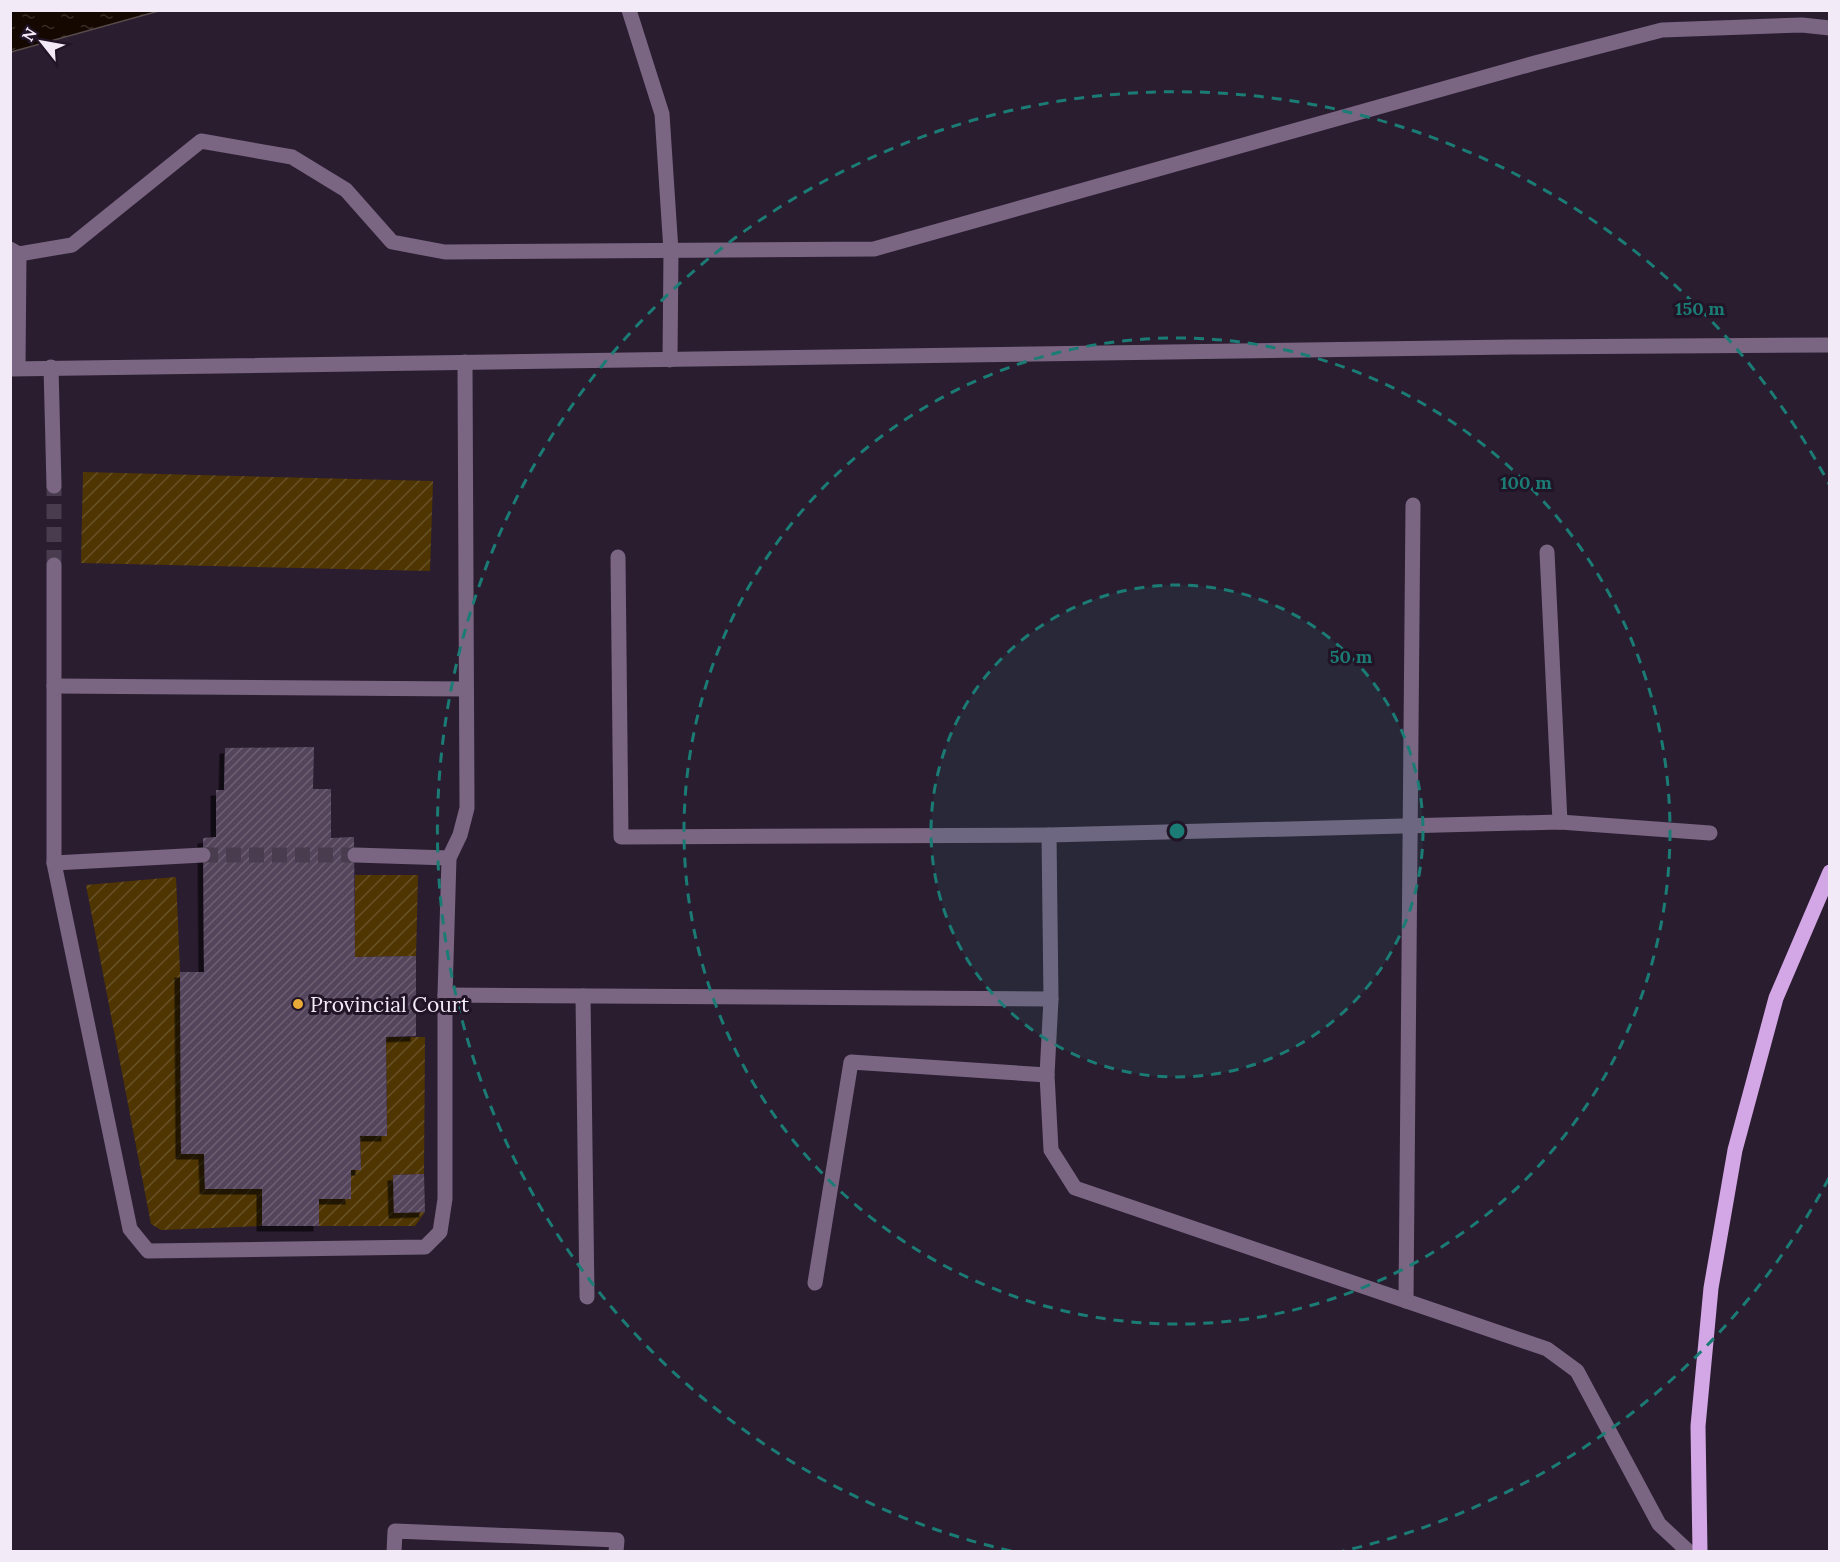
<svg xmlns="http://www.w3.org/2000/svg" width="1840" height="1562" font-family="Lora,serif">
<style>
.garden{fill:url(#garden-furrows)}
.water{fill:url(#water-ripples);stroke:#584c4a;stroke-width:1.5}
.building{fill:url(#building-hatch);filter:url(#shadow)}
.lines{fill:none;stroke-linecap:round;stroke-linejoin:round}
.minor-tunnel{stroke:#493c4e;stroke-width:15;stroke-dasharray:15 8;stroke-linecap:butt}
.minor{stroke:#7a6583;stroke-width:15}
.major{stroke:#d3a7e5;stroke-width:15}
.ring{fill:none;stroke:#1a7c75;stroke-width:3;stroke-dasharray:10 8}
.poi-dot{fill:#e8ab37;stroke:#211426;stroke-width:2}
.labels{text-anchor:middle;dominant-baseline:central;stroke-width:6;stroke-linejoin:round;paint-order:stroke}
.poi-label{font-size:21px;fill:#f3eaf7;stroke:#211426;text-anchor:start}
.centre{fill:#1a7c75;stroke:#211426;stroke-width:3}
.ring-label{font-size:18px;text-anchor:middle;font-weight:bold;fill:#1a7c75;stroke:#211426;stroke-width:6;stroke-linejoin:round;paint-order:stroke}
</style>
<defs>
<pattern id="garden-furrows" width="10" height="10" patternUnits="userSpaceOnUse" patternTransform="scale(1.5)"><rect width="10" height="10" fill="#4e3501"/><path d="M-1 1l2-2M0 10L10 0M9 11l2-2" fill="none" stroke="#685227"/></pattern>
<pattern id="water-ripples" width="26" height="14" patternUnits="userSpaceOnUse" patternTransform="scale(1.5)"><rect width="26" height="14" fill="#150800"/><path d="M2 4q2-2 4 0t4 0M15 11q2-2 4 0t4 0" fill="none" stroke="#382c26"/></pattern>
<pattern id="building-hatch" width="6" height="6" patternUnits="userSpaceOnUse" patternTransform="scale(1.5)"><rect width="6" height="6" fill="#55455b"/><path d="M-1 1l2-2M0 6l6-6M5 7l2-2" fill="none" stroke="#6e6073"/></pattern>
<filter id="shadow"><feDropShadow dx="-5.5" dy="5.5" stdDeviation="0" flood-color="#0009"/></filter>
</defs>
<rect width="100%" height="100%" fill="#2b1d30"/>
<g class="garden">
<path d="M83,472L433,481L430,571L81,563Z"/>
<path d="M355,875H418L416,956L355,957Z"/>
<path d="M176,877L180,972L181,1154H204L205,1189H262V1226L161,1230L151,1224L86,885Z"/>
<path d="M386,1037H425L424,1174L393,1175L394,1213L425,1212L415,1226H319V1199L351,1198V1170H361L360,1136H387Z"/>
</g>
<path class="water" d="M11,10H159V11L11,52Z"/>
<g class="building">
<path d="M314,747L313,789H331V838L354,837L355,957L416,956V1036L386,1037L387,1136H360L361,1170H351V1199H319V1226H262V1189H205L204,1154H181L180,972H204L203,838L216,837V790H224L225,748Z"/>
<path d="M424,1174L425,1212L394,1213L393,1175Z"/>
</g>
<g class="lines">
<g class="minor-tunnel">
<path d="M54,565V486"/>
<path d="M203,855H355"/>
</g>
<g class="minor">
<path d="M629,10L662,114L671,251L670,360"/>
<path d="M10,249L19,254L72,245L201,141L292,157L346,190L392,242L445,252L874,249L1535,63L1662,30L1802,25L1830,28"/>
<path d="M51,367L54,486"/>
<path d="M18,368L19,254"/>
<path d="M10,369L1513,347L1830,345"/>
<path d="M1547,552L1560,822"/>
<path d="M618,557L621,837L1049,835L1560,822L1710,833"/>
<path d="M54,565V863L130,1229L148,1251L425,1247L440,1232L445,1199V995L449,858L460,835L467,808L465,362"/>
<path d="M54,686L466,689"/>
<path d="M1049,835L1051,999L1047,1075L1051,1150L1075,1188L1547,1349L1577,1371L1659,1524L1689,1552"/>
<path d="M355,855L449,858"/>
<path d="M54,863L203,855"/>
<path d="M445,995L1051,999"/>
<path d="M583,996L587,1297"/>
<path d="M815,1283L851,1062L1047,1075"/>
<path d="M1406,1301L1413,505"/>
<path d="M394,1552L395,1531L617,1540L616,1552"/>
</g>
<path class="major" d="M1700,1552L1698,1426L1711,1288L1735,1150L1776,998L1830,872"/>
</g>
<circle cx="1177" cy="831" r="246" fill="#1a7c75" fill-opacity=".12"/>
<g class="ring">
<circle cx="1177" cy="831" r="246"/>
<circle cx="1177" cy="831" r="493"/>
<path d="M1829 1178A739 739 0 0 1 1343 1551M1011 1551A739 739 0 1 1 1829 484"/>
</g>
<circle class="poi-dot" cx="298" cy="1004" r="6"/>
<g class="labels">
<g class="poi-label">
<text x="310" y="1004">Provincial Court</text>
</g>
</g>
<circle cx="1177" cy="831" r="9" class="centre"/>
<g class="ring-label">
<text x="1700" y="315">150 m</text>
<text x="1526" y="489">100 m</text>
<text x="1351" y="663">50 m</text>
</g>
<rect width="1840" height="1562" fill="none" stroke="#f3eaf7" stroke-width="24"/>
<g transform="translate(42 42) rotate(301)" stroke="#211426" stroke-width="4.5" paint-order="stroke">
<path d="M0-4.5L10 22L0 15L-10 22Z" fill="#f3eaf7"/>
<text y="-9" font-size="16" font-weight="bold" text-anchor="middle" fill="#f3eaf7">N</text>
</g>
</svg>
